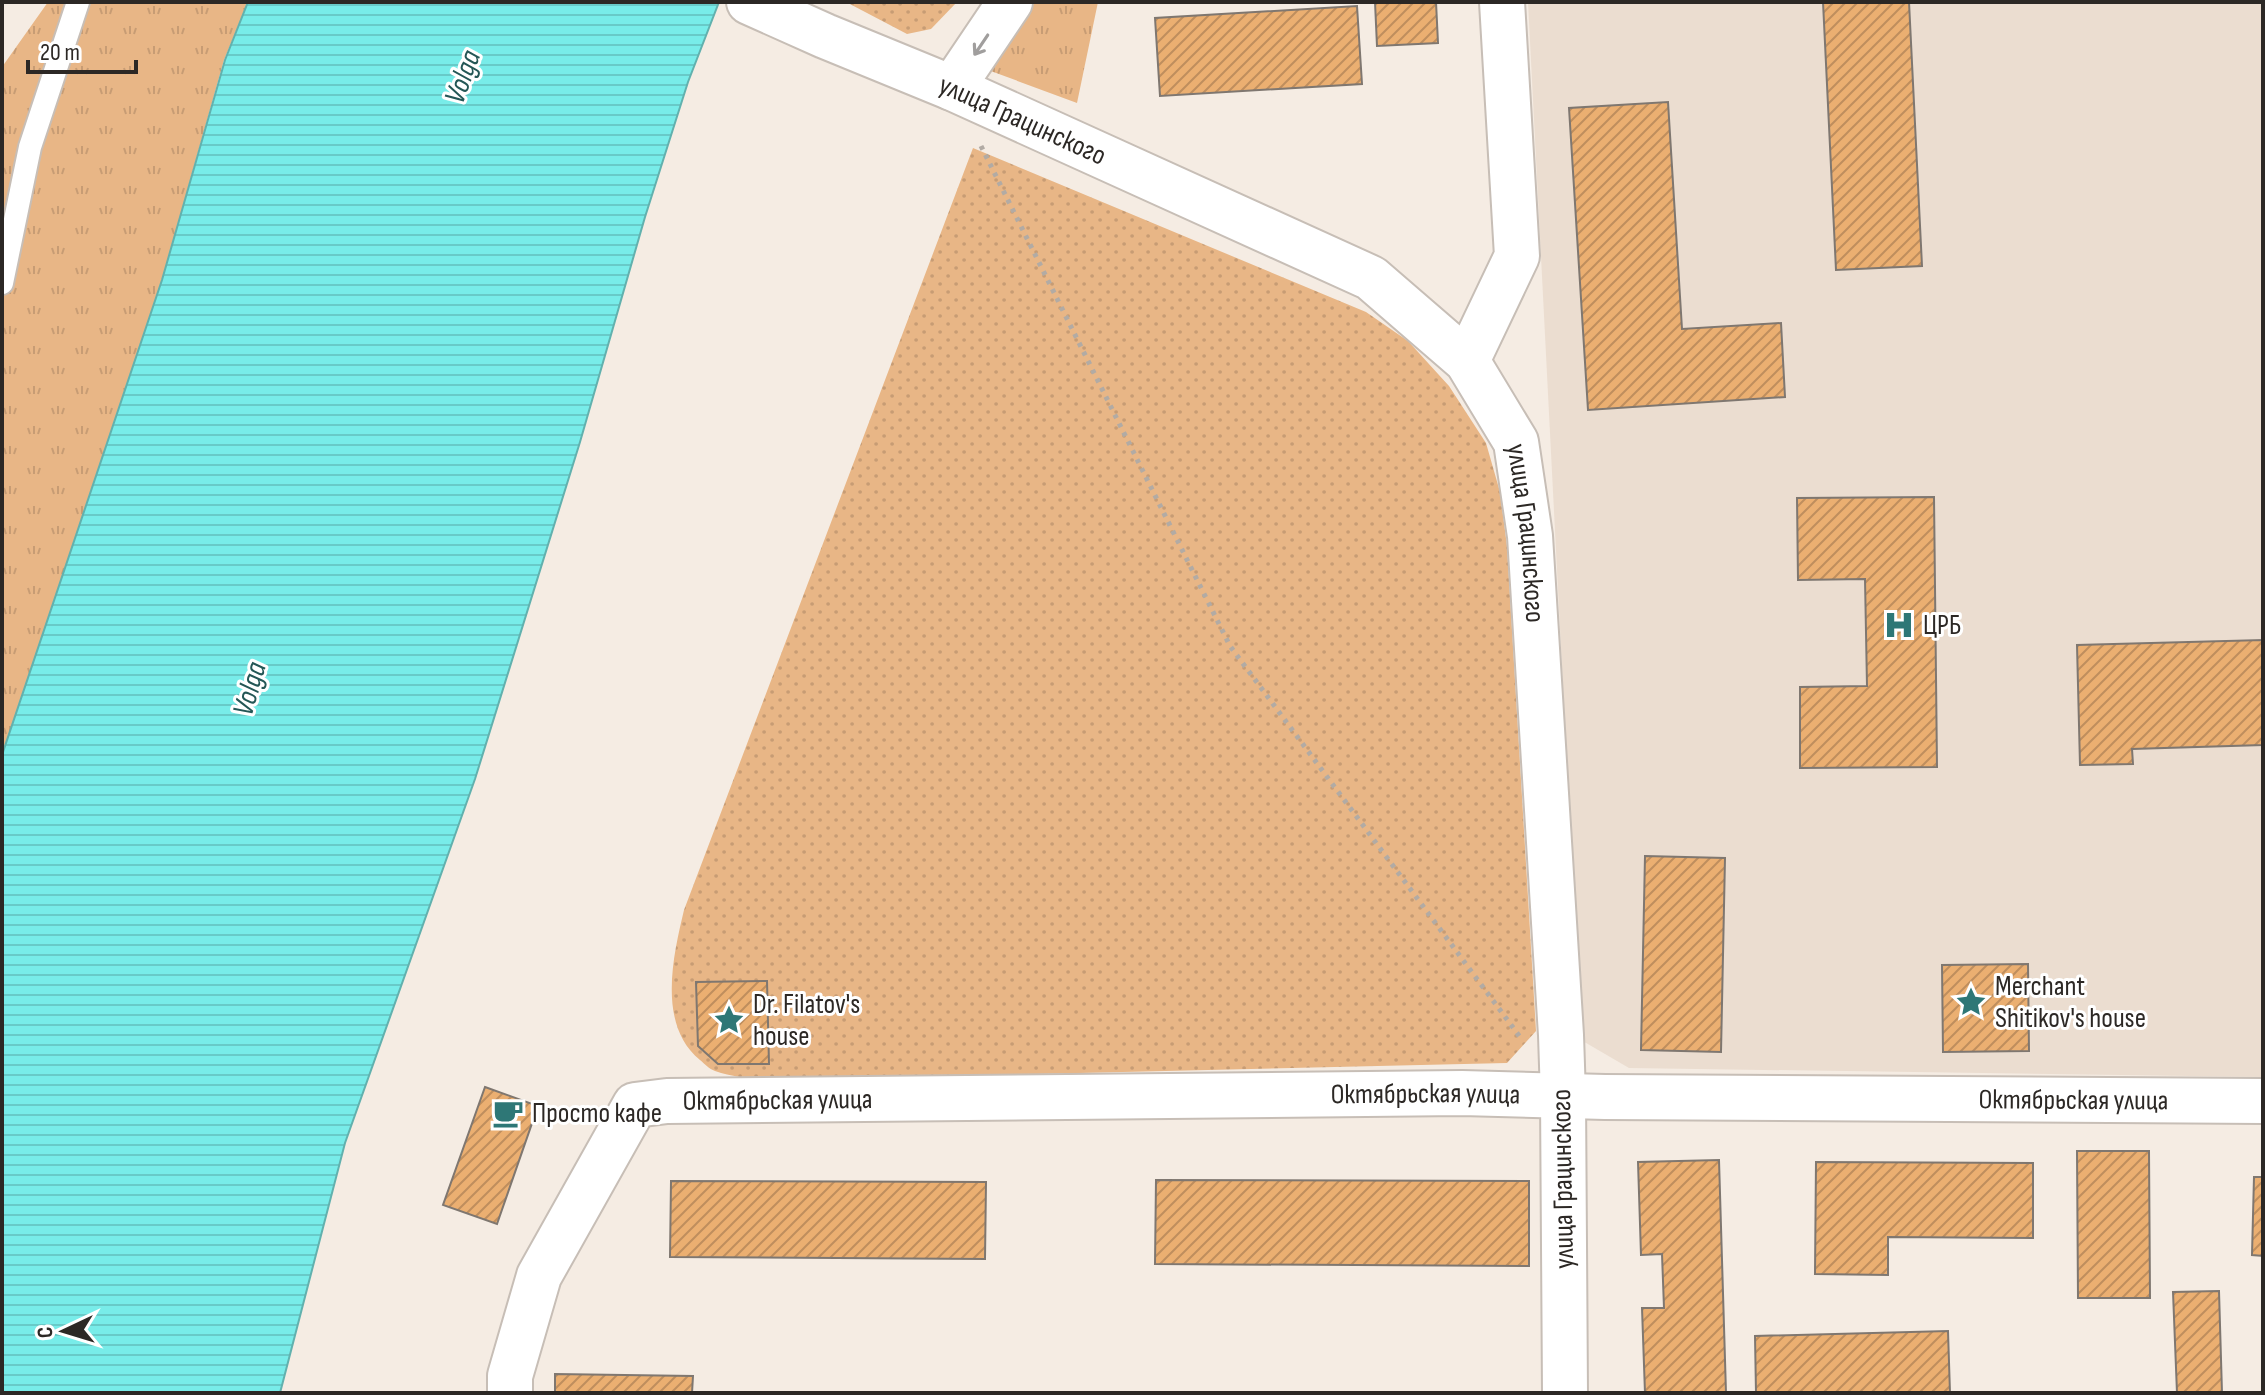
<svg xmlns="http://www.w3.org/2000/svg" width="2265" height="1395" font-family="'Sofia Sans Condensed',sans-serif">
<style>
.built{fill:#ebddd0}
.grass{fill:url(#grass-tufts)}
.park{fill:url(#park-dots)}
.water{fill:url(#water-rules);stroke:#61b1ae;stroke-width:2}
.building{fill:url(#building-hatch);stroke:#7f7770;stroke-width:2}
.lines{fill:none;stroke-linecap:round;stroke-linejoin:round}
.service-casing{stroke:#c7beb6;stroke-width:26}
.minor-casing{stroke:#c7beb6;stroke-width:48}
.tertiary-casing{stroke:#c7beb6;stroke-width:48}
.path{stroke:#b2aba4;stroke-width:5;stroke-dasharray:4 6;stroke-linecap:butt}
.service{stroke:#fff;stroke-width:22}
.minor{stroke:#fff;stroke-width:44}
.tertiary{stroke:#fff;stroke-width:44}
.oneway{stroke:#a09e9d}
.labels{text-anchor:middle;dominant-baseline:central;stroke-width:6;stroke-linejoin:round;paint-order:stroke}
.street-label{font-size:28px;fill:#2c2825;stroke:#fff}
.poi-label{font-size:28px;fill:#2c2825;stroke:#fff;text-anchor:start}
.water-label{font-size:30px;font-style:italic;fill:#245756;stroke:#fff}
</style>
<defs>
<pattern id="grass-tufts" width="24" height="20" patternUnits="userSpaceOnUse" patternTransform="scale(2)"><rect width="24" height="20" fill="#e8b686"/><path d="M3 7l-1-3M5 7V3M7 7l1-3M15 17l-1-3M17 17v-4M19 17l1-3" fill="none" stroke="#c79c74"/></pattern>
<pattern id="park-dots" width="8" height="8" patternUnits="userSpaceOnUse" patternTransform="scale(2)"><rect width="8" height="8" fill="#e8b686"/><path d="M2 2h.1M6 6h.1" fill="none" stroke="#c79c74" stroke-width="1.8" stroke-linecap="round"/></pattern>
<pattern id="water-rules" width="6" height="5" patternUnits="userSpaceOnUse" patternTransform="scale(2)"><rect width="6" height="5" fill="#78ece9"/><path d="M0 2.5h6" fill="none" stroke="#68cac8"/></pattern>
<pattern id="building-hatch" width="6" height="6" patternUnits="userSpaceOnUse" patternTransform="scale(2)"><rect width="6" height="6" fill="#ebaf71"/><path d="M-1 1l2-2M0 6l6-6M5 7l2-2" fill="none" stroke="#bf8e5d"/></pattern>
</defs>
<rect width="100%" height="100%" fill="#f5ece3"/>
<path class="built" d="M1528,2H2263V1077L1629,1068L1581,1040Z"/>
<g class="grass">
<path d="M48,2H248L224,60L162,280L2,755V67Z"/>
<path d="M1025,2H1098L1077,103L988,70Z"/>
</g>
<g class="park">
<path d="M846,2H957L931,29L907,34Z"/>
<path d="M973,148L1366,312L1408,341L1449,386L1486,443L1500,492L1507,546L1536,1031L1507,1063L776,1080C755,1079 735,1078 715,1071C709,1069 705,1064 700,1060C657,1025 673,956 684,910Z"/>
</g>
<path class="water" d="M248,2H719L688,82L645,217L580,442L475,779L345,1143L280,1393H2V755L162,280L225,60Z"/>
<g class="building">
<path d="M1375,2H1436L1438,43L1377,46Z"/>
<path d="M1823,2H1909L1922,266L1836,270Z"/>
<path d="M1357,6L1362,84L1160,96L1155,18Z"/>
<path d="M1668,102L1682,329L1781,323L1785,397L1588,410L1569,108Z"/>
<path d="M1934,497L1937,767L1800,768V687L1867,686L1865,579L1798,580L1797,498Z"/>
<path d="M2263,640V745L2132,749L2133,764L2080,765L2077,645Z"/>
<path d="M1645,856L1725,858L1721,1052L1641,1050Z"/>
<path d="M2028,964L2029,1051L1943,1052L1942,965Z"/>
<path d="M767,981L769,1064H718L698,1046L696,982Z"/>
<path d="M485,1087L538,1106L497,1224L443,1205Z"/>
<path d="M2077,1151H2149L2150,1298H2078Z"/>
<path d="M1719,1160L1726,1393H1645L1642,1308H1664L1662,1254L1641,1255L1638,1162Z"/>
<path d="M1816,1162L2033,1163V1238L1888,1237V1275L1815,1274Z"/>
<path d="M2254,1177H2263V1256L2252,1255Z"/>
<path d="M1156,1180L1529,1181V1266L1155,1264Z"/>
<path d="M671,1181L986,1182L985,1259L670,1257Z"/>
<path d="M2219,1291L2222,1393H2177L2173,1292Z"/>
<path d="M1948,1331L1950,1393H1756L1755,1336Z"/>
<path d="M555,1374L693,1376L692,1393H555Z"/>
</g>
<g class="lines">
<g class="service-casing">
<path id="service" d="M2,283L30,147L78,2"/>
</g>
<g class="minor-casing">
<g id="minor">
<path id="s1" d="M749,2L825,36L952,88L1371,278L1467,361L1516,442L1530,536L1561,1035L1563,1096"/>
<path d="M952,88L1010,2"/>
<path d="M1467,361L1517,256L1502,2"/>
<path id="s2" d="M510,1393V1376L539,1276L635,1105L667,1101L1462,1093L1605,1097L2263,1101"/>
</g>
</g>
<g class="tertiary-casing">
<path id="tertiary" d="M1563,1096L1565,1393"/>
</g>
<path class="path" d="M981,146L1230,646L1520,1037"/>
<use href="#service" class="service"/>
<use href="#minor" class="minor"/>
<use href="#tertiary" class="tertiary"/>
</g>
<defs><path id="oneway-shaft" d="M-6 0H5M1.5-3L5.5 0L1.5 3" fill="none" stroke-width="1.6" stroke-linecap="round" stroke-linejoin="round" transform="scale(2)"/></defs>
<use class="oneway" href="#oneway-shaft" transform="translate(981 45) rotate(124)"/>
<defs>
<g id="hospital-bare" transform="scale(2.4)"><path d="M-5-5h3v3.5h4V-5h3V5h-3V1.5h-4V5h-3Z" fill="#2e7776" stroke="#fff" stroke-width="2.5" paint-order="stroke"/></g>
<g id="sight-bare" transform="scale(2.4)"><path d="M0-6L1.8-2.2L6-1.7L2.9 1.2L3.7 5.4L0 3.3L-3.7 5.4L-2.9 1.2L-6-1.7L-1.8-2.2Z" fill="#2e7776" stroke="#fff" stroke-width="2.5" paint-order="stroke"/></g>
<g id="cafe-bare" transform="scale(2.4)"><path d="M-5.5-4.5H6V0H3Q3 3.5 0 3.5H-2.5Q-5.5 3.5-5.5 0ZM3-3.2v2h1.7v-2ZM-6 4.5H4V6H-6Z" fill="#2e7776" stroke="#fff" stroke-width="2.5" paint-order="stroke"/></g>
</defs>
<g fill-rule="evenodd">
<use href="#hospital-bare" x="1899" y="625"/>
<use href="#sight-bare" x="1971" y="1002"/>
<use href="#sight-bare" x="729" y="1020"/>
<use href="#cafe-bare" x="508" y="1113"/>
</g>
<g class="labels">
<g class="street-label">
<text stroke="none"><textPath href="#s1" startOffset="298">улица Грацинского</textPath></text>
<text stroke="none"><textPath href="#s1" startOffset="994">улица Грацинского</textPath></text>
<text stroke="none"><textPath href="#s2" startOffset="1108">Октябрьская улица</textPath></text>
<text stroke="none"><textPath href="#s2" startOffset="1756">Октябрьская улица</textPath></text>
<text stroke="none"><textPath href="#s2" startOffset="460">Октябрьская улица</textPath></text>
<text transform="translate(1563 1179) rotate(-91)">улица Грацинского</text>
</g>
<g class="poi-label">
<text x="1923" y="625">ЦРБ</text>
<text x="1995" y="986">Merchant<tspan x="1995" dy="32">Shitikov's house</tspan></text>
<text x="753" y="1004">Dr. Filatov's<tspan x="753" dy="32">house</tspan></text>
<text x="532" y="1113">Просто кафе</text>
</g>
<g class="water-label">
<text transform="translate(463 77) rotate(-70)">Volga</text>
<text transform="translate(250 689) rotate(-74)">Volga</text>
</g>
</g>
<rect width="2265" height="1395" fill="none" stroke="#2c2825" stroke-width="8"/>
<g transform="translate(64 1331) rotate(266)" stroke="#ffffff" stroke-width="6" paint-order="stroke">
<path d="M0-6L14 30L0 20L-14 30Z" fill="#2c2825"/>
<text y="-12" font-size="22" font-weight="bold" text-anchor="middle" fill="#2c2825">С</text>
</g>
<path d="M28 60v12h108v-12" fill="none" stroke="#2c2825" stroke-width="4"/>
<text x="40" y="60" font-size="24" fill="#2c2825" stroke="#ffffff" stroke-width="6" paint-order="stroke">20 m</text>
</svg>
